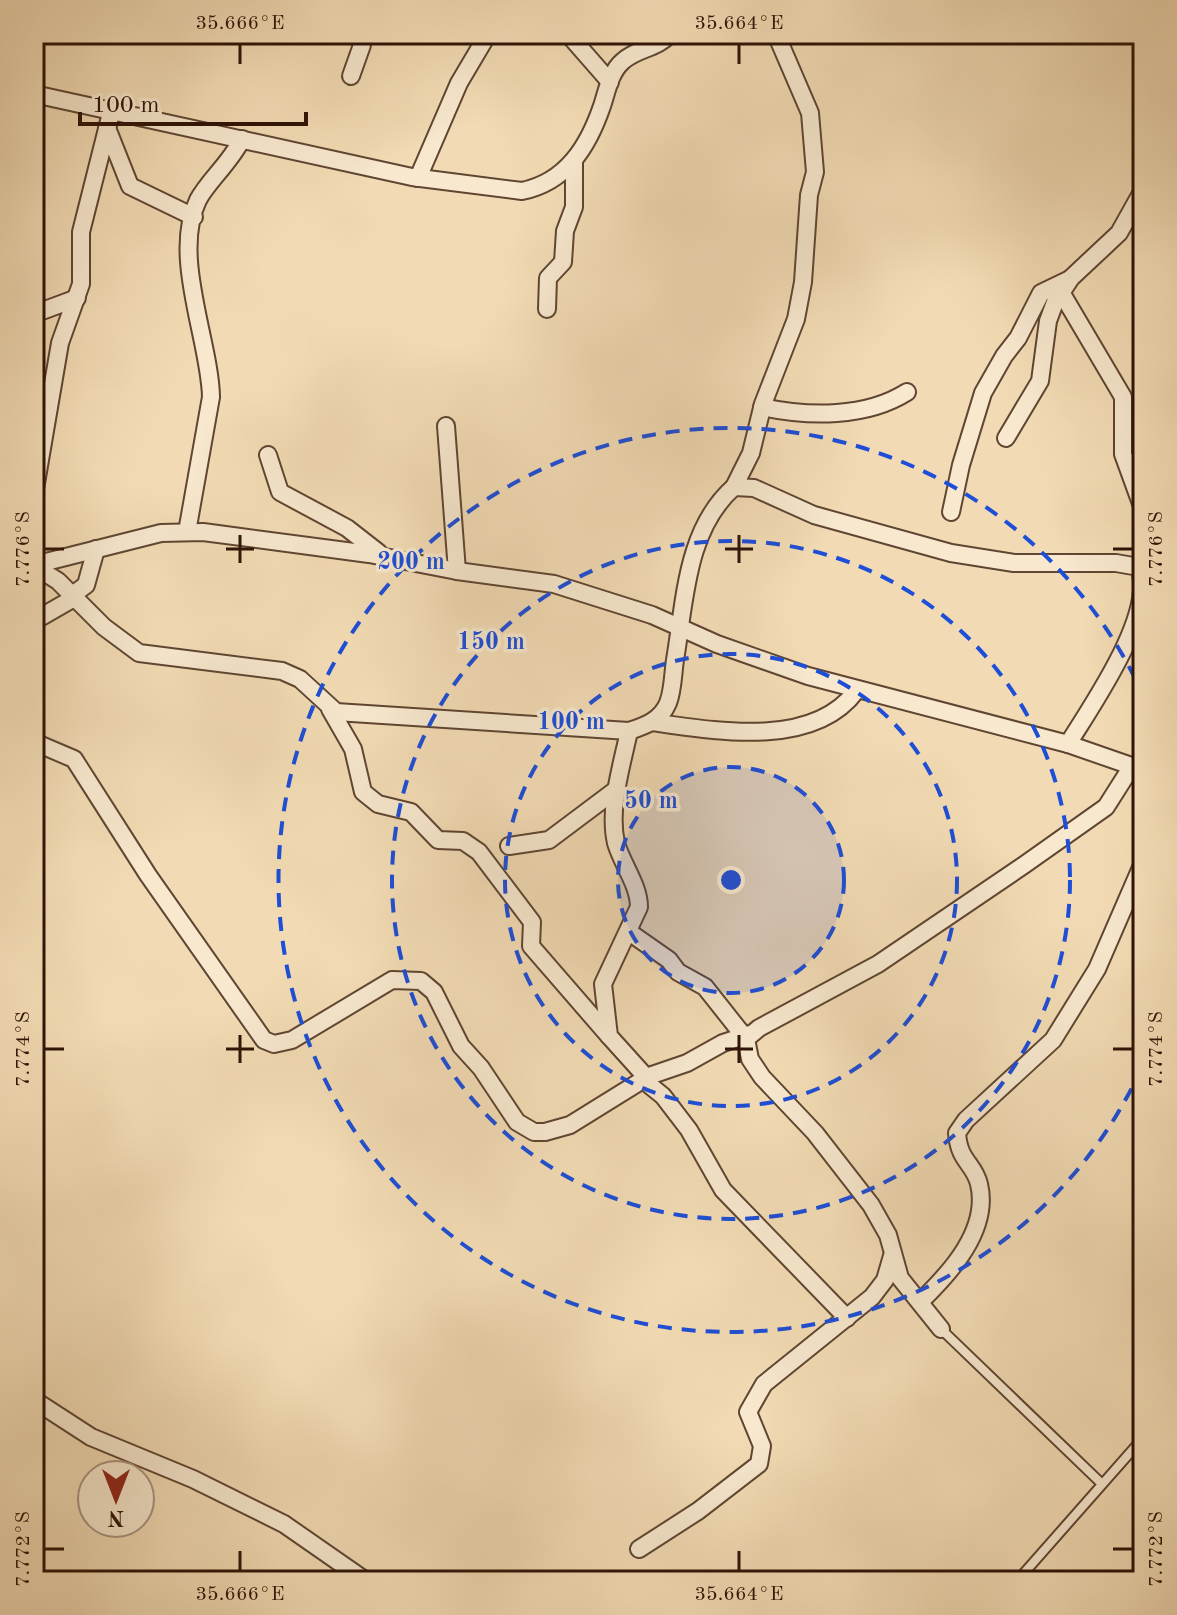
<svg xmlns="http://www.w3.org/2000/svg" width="1177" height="1615" font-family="'Old Standard TT',serif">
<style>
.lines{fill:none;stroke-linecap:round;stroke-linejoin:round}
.lane-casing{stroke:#5f4532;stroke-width:12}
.street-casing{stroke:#5f4532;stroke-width:20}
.lane{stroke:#f7e8ce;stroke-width:8}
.street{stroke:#f7e8ce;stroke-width:16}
.ticks{fill:none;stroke:#2e1307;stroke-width:3}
.ring{fill:none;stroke:#1d4ed8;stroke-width:4;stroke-dasharray:14 10}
.centre{fill:#1d4ed8;stroke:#f7e8ce;stroke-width:4}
.ring-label{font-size:24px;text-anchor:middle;font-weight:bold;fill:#1d4ed8;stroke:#f7e8ce;stroke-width:7;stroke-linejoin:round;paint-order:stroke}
.neatline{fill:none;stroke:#2e1307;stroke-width:3}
.ticks-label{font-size:20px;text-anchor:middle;fill:#2e1307}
</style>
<rect width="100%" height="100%" fill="#f2dbb4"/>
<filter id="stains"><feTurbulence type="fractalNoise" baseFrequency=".0025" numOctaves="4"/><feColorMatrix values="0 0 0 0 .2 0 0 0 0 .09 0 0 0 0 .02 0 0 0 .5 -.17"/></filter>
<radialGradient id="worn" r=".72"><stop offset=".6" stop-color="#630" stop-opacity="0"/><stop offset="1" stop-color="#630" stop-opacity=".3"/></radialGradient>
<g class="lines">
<g class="lane-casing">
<g id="lane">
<path d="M941,1329L1101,1483"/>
<path d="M1017,1581L1143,1438"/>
</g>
</g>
<g class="street-casing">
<g id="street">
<path d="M568,34L610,82"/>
<path d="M351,76L362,45L356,34"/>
<path d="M34,94L412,177L522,191C566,182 588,147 602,106C607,91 610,72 623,61C637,48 657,49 670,34"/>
<path d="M107,128L130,186L194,217"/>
<path d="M418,178L459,83L488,34"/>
<path d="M1061,292L1123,397V454L1143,509"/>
<path d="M547,309L548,278L563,262L565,231L574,207V162"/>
<path d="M34,314L77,298"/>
<path d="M762,407C809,417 866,418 907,392"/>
<path d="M446,426L457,571"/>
<path d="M1006,438L1040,381L1048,321L1055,302L1071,278L1119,233L1143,190"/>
<path d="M268,455L280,492L347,528L379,553"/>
<path d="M734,487L751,453L763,404L796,319L803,282L809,195L815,172L810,113L776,34"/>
<path d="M34,495L60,343L81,284V232L111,113"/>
<path d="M951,512L961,465L983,393L1004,356L1018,338L1041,293L1068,280"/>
<path d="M187,532L211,397C210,341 171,256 198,200C208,181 230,163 242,139"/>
<path d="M34,565L161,533L203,532L369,554L457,571L554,584L652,615L717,644L808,676L1068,744L1143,770"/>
<path d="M34,566L58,581L104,627L139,653L282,671L300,679L336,712L629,731C645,726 661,720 668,703C673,691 673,673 675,660C685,601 686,529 734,487L754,488L814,515L951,553L1014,563H1116L1139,567C1157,613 1092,705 1068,744"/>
<path d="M71,596L86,585L96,549"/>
<path d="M34,621L74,598"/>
<path d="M330,709L353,749L363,792L378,804L411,812L438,840L463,841L479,852L532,922L531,946L609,1036"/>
<path d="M652,722C715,731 813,749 856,691"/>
<path d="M629,731C622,765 608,808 616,843C622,864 639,885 639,907L603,984L609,1036L646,1077"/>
<path d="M34,742L74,759L148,875L264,1040L274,1044L292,1040L392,980L421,981L434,992L461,1046L481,1068L517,1122L534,1132H545L570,1125L649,1076L687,1063L723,1043L750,1034"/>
<path d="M509,846L549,840L617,789"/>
<path d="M629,932L669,960L678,972L705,987L743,1035"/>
<path d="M642,1079L663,1096L689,1130L723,1190L847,1318"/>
<path d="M920,1302C950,1273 990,1230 979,1184C974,1163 959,1162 957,1133L966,1120L1053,1040L1097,969L1143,863"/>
<path d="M941,1329L900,1278L888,1235L871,1205L815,1133L762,1077L750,1059L746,1039L759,1028L878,964L1024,865L1106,807L1132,766"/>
<path d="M34,1400L91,1437L193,1479L284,1524L366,1581"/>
<path d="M639,1549L698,1511L759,1464L762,1446L748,1412L764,1384L872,1297L885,1280L892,1256"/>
</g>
</g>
<use href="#lane" class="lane"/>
<use href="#street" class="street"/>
</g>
<path class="ticks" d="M240,44V64M739,44V64M240,535V563M739,535V563M44,549H64M226,549H254M725,549H753M1113,549H1133M240,1035V1063M739,1035V1063M44,1049H64M226,1049H254M725,1049H753M1113,1049H1133M44,1549H64M1113,1549H1133M240,1551V1571M739,1551V1571"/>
<circle cx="731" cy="880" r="113" fill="#1d4ed8" fill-opacity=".12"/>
<g class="ring">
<circle cx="731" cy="880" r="113"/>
<circle cx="731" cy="880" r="226"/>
<circle cx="731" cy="880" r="339"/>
<path d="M1142 1067A452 452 0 1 1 1142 693"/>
</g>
<circle cx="731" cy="880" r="12" class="centre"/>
<g class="ring-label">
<text x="411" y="569">200 m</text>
<text x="491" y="649">150 m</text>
<text x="571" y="729">100 m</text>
<text x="651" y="808">50 m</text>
</g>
<rect width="1177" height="1615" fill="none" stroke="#f2dbb4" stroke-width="88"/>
<g transform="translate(116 1499) rotate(180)"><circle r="38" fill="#f7e8ce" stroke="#a7937e" stroke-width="2"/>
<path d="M0-6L14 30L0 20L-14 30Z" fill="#8f2418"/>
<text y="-12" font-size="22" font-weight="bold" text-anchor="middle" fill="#2e1307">N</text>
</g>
<path d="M80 112v12h226v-12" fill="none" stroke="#2e1307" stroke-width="4"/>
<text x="92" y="112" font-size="24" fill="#2e1307" stroke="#f7e8ce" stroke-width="6" paint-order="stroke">100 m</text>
<rect x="44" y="44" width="1089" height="1527" class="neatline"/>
<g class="ticks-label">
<text x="240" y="29">35.666°E</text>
<text x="739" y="29">35.664°E</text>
<text transform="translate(1155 549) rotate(-90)" y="7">7.776°S</text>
<text transform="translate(22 549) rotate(-90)" y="7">7.776°S</text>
<text transform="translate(1155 1049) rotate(-90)" y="7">7.774°S</text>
<text transform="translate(22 1049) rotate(-90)" y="7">7.774°S</text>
<text transform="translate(1155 1549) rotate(-90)" y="7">7.772°S</text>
<text transform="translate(22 1549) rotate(-90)" y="7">7.772°S</text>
<text x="240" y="1600">35.666°E</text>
<text x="739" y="1600">35.664°E</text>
</g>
<rect width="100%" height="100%" filter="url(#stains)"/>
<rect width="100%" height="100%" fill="url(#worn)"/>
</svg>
